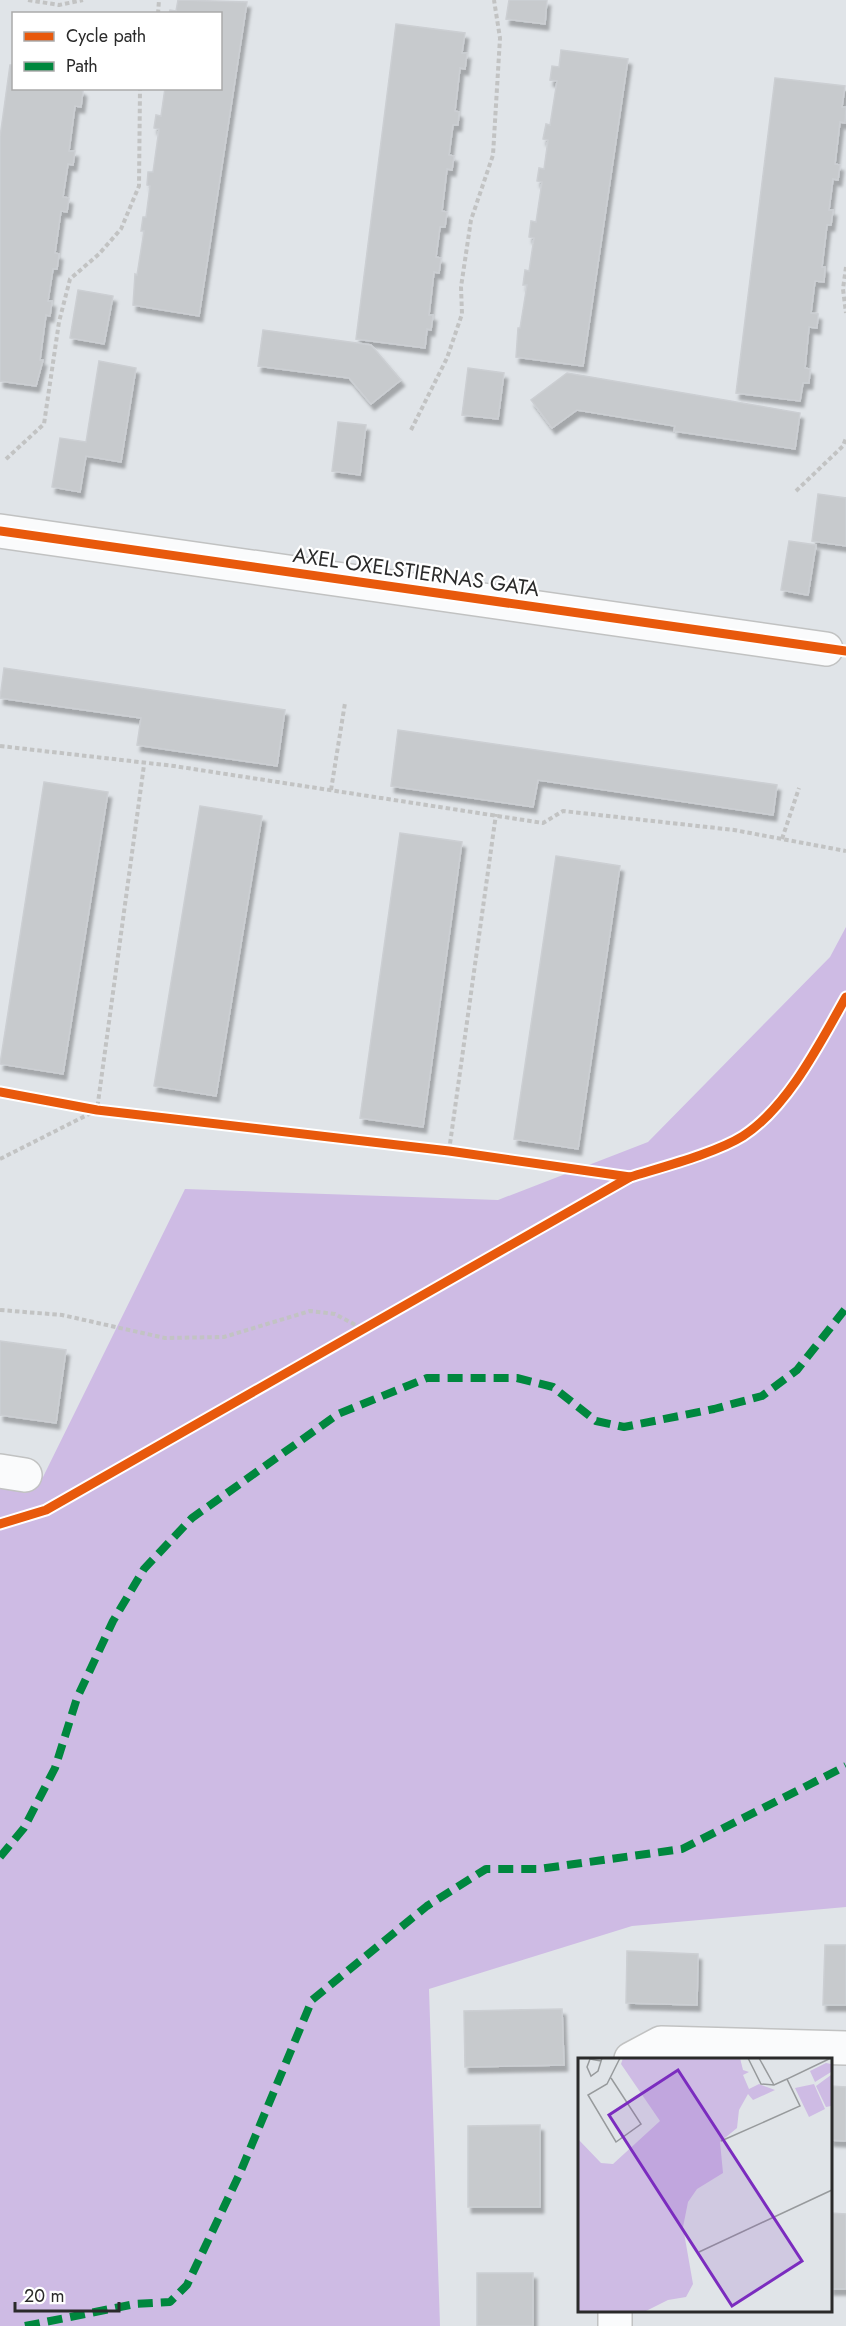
<svg xmlns="http://www.w3.org/2000/svg" width="846" height="2326" font-family="Jost,sans-serif">
<style>
.green{fill:#cebbe4}
.building{fill:#c7cacd;stroke:#cccfd3;stroke-width:1.5;filter:url(#shadow)}
.lines{fill:none;stroke-linecap:round;stroke-linejoin:round}
.minor-casing{stroke:#c1c2c2;stroke-width:36}
.path{stroke:#c2c3c3;stroke-width:4;stroke-dasharray:4.5 3;stroke-linecap:butt}
.minor{stroke:#fafbfc;stroke-width:33}
.quiet{stroke:#00873e;stroke-width:8;stroke-dasharray:15 8;stroke-linecap:butt}
.cycleway-casing{stroke:#fff;stroke-width:13}
.cycleway{stroke:#e8590c;stroke-width:9}
.labels{text-anchor:middle;dominant-baseline:central;stroke-width:4.5;stroke-linejoin:round;paint-order:stroke}
.street-label{font-size:21px;fill:#2a2a2a;stroke:#fff}
.inset-road{fill:none;stroke:#979a9c;stroke-width:1.5}
.view{fill:#7b2cbf;fill-opacity:0.15;stroke:#7b2cbf;stroke-width:3}
.inset-edge{fill:none;stroke:#2a2a2a;stroke-width:3}
</style>
<defs>
<filter id="shadow"><feDropShadow dx="3.5" dy="6" stdDeviation="1.5" flood-color="#0004"/></filter>
</defs>
<rect width="100%" height="100%" fill="#e0e4e8"/>
<path class="green" d="M846,927V1907L632,1926L429,1989L440,2326H0V1481L43,1477L185,1189L498,1200L648,1142L830,957Z"/>
<g class="building">
<path d="M178,0L247,2L199,316L133,305L135,274L137,275L144,231H141L143,217H146L150,186L147,185L148,172H153L159,129L154,128L156,115L161,116L165,88H220V14H169L170,10L176,11Z"/>
<path d="M509,0H547L545,24L506,19Z"/>
<path d="M396,24L465,33L462,53H467L465,69L460,68L455,111L459,112L458,125H453L449,155L454,156L452,170L447,169L442,211L447,212L445,227H440L436,257L441,258L439,273L434,272L429,315H433L431,330L427,329L425,348L356,339Z"/>
<path d="M561,50L628,59L583,366L516,357L518,328H520L527,285H523L525,270L529,271L534,238L529,237L531,221L536,222L542,182L537,181L539,168L544,169L548,140L543,139L546,124L550,125L557,81L550,80L552,66L559,67Z"/>
<path d="M10,65H14V88H78L83,91L81,107L75,106L69,151H75L73,165L68,164L63,197L69,198L67,212L61,211L55,253L59,254L57,269H53L48,301H52L50,316L46,315L40,360H43L36,386L0,381V137Z"/>
<path d="M775,78L845,86L842,107H846L845,123L840,122L835,164L840,165L838,180L833,179L829,210H833L831,225H827L822,267H825L824,282L815,281L811,313L818,314L817,328L809,327L805,368L810,369L809,383H803L800,401L736,393Z"/>
<path d="M78,290L113,296L104,344L70,338Z"/>
<path d="M263,330L371,345L401,380L371,404L349,378L258,366Z"/>
<path d="M99,361L136,368L121,462L86,456L80,492L52,487L60,438L86,442Z"/>
<path d="M468,368L504,373L498,419L462,415Z"/>
<path d="M567,373L800,413L795,449L674,431L675,426L577,410L552,428L531,400Z"/>
<path d="M338,422L366,425L360,475L332,471Z"/>
<path d="M818,494L846,498V546L812,541Z"/>
<path d="M789,541L816,545L808,595L781,590Z"/>
<path d="M4,668L285,710L277,766L137,745L141,718L0,698Z"/>
<path d="M398,730L777,785L773,815L538,780L533,807L391,786Z"/>
<path d="M44,782L108,792L63,1074L0,1064Z"/>
<path d="M200,806L262,816L216,1096L154,1086Z"/>
<path d="M400,833L462,842L423,1127L360,1118Z"/>
<path d="M556,856L620,866L578,1149L514,1139Z"/>
<path d="M0,1341L66,1350L56,1423L0,1415Z"/>
<path d="M825,1945H846V2005H823Z"/>
<path d="M627,1951L698,1954L697,2005L626,2003Z"/>
<path d="M562,2009L564,2065L465,2067L464,2011Z"/>
<path d="M830,2086L846,2087V2141L830,2140Z"/>
<path d="M540,2125V2207H468V2126Z"/>
<path d="M830,2213L846,2214V2289H830Z"/>
<rect x="477" y="2273" width="56" height="53"/>
</g>
<g class="lines">
<g class="minor-casing">
<g id="minor">
<path d="M0,531L826,649"/>
<path d="M0,1471L25,1475"/>
<path d="M631,2059L661,2043L846,2048"/>
<path d="M615,2310V2326"/>
</g>
</g>
<g class="path">
<path d="M28,0L59,5L83,0"/>
<path d="M158,14L159,0"/>
<path d="M846,267L843,289L846,313"/>
<path d="M411,430L447,358L462,314L461,287L471,220L493,155L500,38L494,0"/>
<path d="M6,459L44,424L59,322L70,279L99,254L121,229L139,186L140,88"/>
<path d="M796,491L843,446L846,438"/>
<path d="M0,746L174,766L543,823L563,811L734,830L846,851"/>
<path d="M331,790L345,703"/>
<path d="M782,839L799,788"/>
<path d="M449,1151L496,814"/>
<path d="M0,1159L97,1110L144,765"/>
<path d="M0,1310L62,1315L165,1338L224,1337L310,1311L335,1314L363,1329"/>
</g>
<use href="#minor" class="minor"/>
<g class="quiet">
<path d="M0,1857L24,1828L55,1768L77,1698L113,1621L144,1569L192,1518L338,1414L427,1378H517L553,1387L596,1421L624,1427L714,1409L762,1396L797,1370L846,1308"/>
<path d="M25,2326L135,2304L170,2302L187,2285L240,2173L312,2000L427,1906L486,1869H539L682,1849L846,1766"/>
</g>
<g class="cycleway-casing">
<g id="cycleway">
<path d="M0,531L846,651"/>
<path d="M0,1092L97,1110L449,1151L630,1177"/>
<path d="M0,1524L46,1510L630,1177C662,1167 716,1153 743,1136C788,1107 820,1043 846,997"/>
</g>
</g>
<use href="#cycleway" class="cycleway"/>
</g>
<g class="labels">
<g class="street-label">
<text transform="translate(416 572) rotate(8)">AXEL OXELSTIERNAS GATA</text>
</g>
</g>
<g transform="translate(578 2058)">
<rect width="254" height="254" fill="#e0e4e8"/>
<path d="M45,0H162L165,12L171,14L165,17L171,31L181,26L197,32L210,26L175,42L170,36L161,52L159,70L142,84L145,115L119,131L110,144L105,169L115,226L108,239L90,242L68,253H0V81L23,105L35,106L82,63L43,6ZM248,5L253,6V14L237,24L232,13ZM253,17V48L248,49L238,28ZM236,26L247,51L231,59L217,30Z" fill="#cebbe4"/>
<path class="inset-road" d="M170,0L183,26L196,27L209,21M181,0L196,27M23,3L12,1L9,9L13,18L20,13L24,0M33,20L63,66L38,84L10,37L29,26L42,0M143,83L222,48L209,21L253,0M121,194L254,132"/>
<path class="view" d="M100,12L224,203L154,248L31,57Z"/>
<rect width="254" height="254" class="inset-edge"/>
</g>
<rect x="12" y="12" width="210" height="78" fill="#ffffff" stroke="#aaaaaa" stroke-width="1.5"/>
<rect x="24" y="32" width="30" height="9" fill="#e8590c" stroke="#aaaaaa" stroke-width="1.5"/>
<text x="66" y="42" font-size="18" fill="#2a2a2a">Cycle path</text>
<rect x="24" y="62" width="30" height="9" fill="#00873e" stroke="#aaaaaa" stroke-width="1.5"/>
<text x="66" y="72" font-size="18" fill="#2a2a2a">Path</text>
<path d="M15 2302v9h104v-9" fill="none" stroke="#2a2a2a" stroke-width="3"/>
<text x="24" y="2302" font-size="18" fill="#2a2a2a" stroke="#ffffff" stroke-width="4.5" paint-order="stroke">20 m</text>
</svg>
